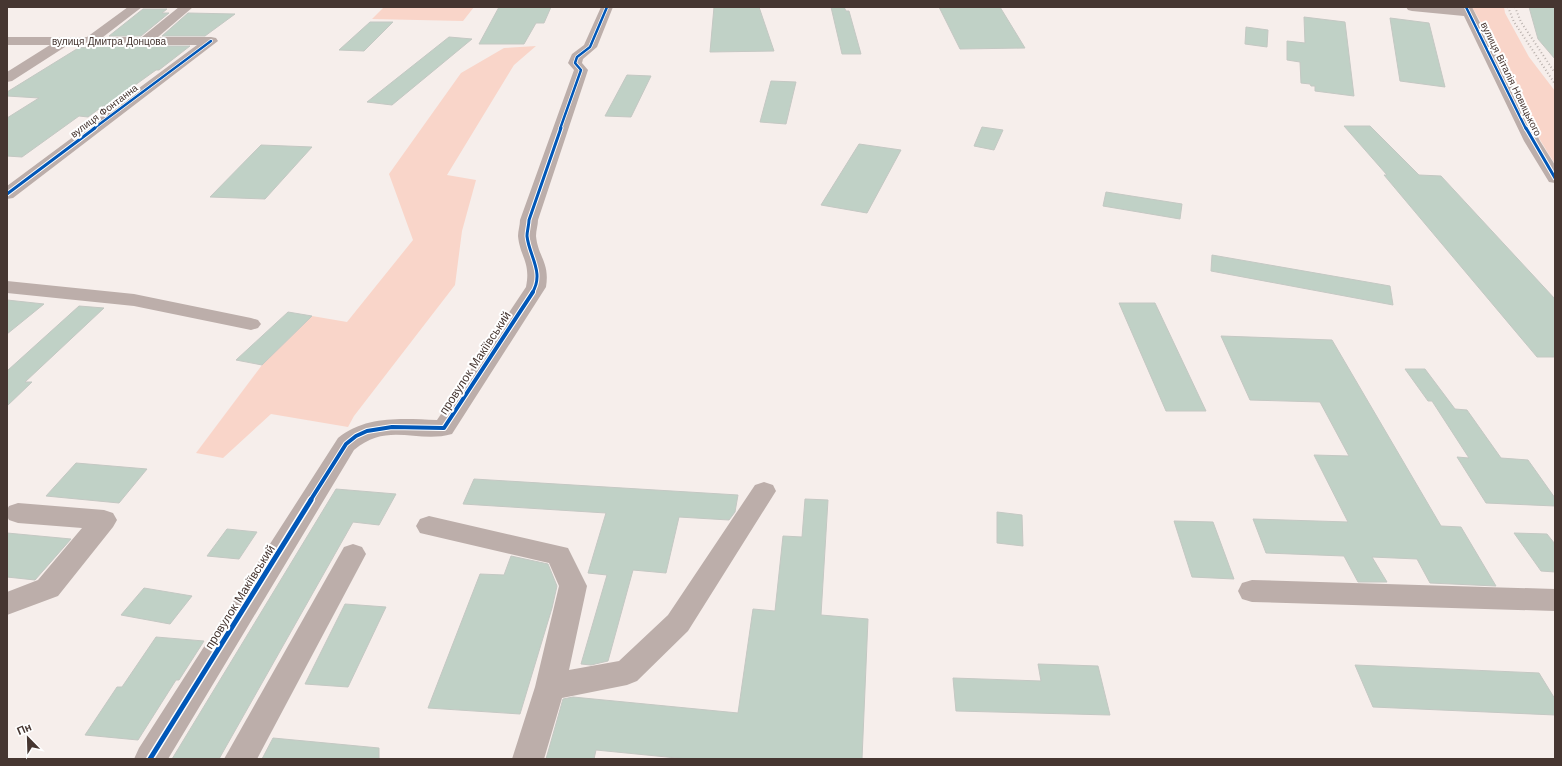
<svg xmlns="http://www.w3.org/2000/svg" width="1562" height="766" font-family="'Work Sans',sans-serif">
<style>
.green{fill:#f9d5c9}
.building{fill:#c0d1c6;stroke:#c4c8c3}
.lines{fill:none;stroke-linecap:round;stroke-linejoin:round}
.minor{fill:#bcaeaa;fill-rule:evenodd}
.rail{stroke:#bab2ae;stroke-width:2;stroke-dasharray:1 2.5;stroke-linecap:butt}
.cycleway-far3-casing{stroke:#fff;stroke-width:4}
.cycleway-far2-casing{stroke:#fff;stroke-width:5}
.cycleway-far1-casing{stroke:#fff;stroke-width:6}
.cycleway-casing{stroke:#fff;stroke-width:8}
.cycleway-far3{stroke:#0057b8;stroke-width:2.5}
.cycleway-far2{stroke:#0057b8;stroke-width:3}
.cycleway-far1{stroke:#0057b8;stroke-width:4}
.cycleway{stroke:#0057b8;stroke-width:5}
.labels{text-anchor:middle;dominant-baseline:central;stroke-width:4;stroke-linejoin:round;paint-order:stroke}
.far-street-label{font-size:10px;fill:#463631;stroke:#fff}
.street-label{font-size:12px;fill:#463631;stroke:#fff}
</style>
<rect width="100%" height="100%" fill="#f6eeeb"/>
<g class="green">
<path d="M384,7H474L463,21L372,19Z"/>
<path d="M1472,7H1504L1505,13L1529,57L1555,91V164L1537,135L1523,94Z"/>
<path d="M536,46L514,65L447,175L476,180L462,231L455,285L354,416L348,427L271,414L223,458L196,453L262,365L312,316L347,322L413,240L389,174L461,73L504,48Z"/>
</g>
<g class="building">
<path d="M499,7H551L544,23H536L524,44H479Z"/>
<path d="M714,7H759L774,51L710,52Z"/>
<path d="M831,7H844L846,11H849L861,54H842Z"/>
<path d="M939,7H1000L1025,48L960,49Z"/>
<path d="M1529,7H1555V59L1538,39Z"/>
<path d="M143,9H167L162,13H169L141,36H109Z"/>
<path d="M188,13L235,14L205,36H162Z"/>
<path d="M1304,17L1345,22L1354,96L1315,91V86H1311L1310,84L1301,83L1300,62L1287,60V41L1305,43Z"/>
<path d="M1390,18L1429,23L1445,87L1400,81Z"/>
<path d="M370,22H393L364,51L339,50Z"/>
<path d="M1246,27L1268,30L1267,47L1245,44Z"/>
<path d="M449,37L472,39L392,105L367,102Z"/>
<path d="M95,46H190L159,70H156L106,106H103L88,117L79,116L22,157L7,156V118L39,98L7,96V92L80,47L93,48Z"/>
<path d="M627,75L651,76L631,117L605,116Z"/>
<path d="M771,81L796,82L786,124L760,122Z"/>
<path d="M1344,126H1370L1419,175L1441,176L1555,299V357H1537L1384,175H1387Z"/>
<path d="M982,127L1003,130L994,150L974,146Z"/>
<path d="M859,144L901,150L867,213L821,205Z"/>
<path d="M261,145L312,147L265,199L210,197Z"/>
<path d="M1106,192L1182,204L1180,219L1103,206Z"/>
<path d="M1212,255L1390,286L1393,305L1211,271Z"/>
<path d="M7,300L44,304L7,334Z"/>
<path d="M1119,303H1155L1206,411H1166Z"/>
<path d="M79,306L104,308L25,382H32L7,406V371Z"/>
<path d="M288,312L312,316L262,365L236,360Z"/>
<path d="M1221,336L1332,340L1441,526L1461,527L1496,586L1430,583L1417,559L1372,557L1387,582H1358L1344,556L1266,553L1253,519L1348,522L1314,455L1349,456L1320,402L1250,400Z"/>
<path d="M1405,369H1425L1455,409L1467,410L1501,458L1528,460L1555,498V506L1486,503L1457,457L1469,458L1432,401H1428Z"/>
<path d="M76,463L147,469L119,503L46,496Z"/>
<path d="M474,479L738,495L735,512L729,520L679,517L666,573L633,570L608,661L591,665L581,664L607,575L588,573L606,513L463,504Z"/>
<path d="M336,489L396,494L379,525L353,522L219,759H172Z"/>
<path d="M805,499L828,500L821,615L868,619L862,759H687L596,750L594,759H546L563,699L573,697L738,713L753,609L775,611L783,536L802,537Z"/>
<path d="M997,512L1022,515L1023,546L997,543Z"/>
<path d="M1174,521L1213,522L1234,579L1192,577Z"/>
<path d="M227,529L257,532L239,559L207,556Z"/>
<path d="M7,533L71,539L35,580L7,577Z"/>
<path d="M1514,533L1547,534L1555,544V572L1541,571Z"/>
<path d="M511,556L548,564L557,586L552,608L520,714L428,708L480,574L504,575Z"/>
<path d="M144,588L192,596L170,624L121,615Z"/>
<path d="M345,604L386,607L348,687L305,684Z"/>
<path d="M156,637L204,641L179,680H176L138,740L85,735L117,687H122Z"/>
<path d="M1038,664L1098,666L1110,715L956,711L953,678L1041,681Z"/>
<path d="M1355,665L1539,673L1555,699V715L1373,707Z"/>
<path d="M273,738L379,748V759H262Z"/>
</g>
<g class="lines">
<g class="minor">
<path d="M128,7H142L103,37H142L179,7H193L158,37H211L216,38L218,41L13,198L7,199V186L197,45H68L12,81L7,82V72L50,45H7V37H87Z"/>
<path d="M601,7H613L597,47L583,59L582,63L588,70L538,220C538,225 536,230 536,236C538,257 550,262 546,287L452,434C417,444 388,421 354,450L168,759H134L139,748L338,438C367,415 402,419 437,420L526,287C531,262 520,257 518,236C518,231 520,225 520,220L574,70L568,63L572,54L584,45Z"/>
<path d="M1406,7L1460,8V7H1472L1540,141L1555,165V183L1549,182L1524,141L1464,16L1412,11L1408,10Z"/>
<path d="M7,281L134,294L251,318L258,320L261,324L258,328L251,330L134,306L7,293Z"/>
<path d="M764,482L773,485L776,491L688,631L637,681L627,685L562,698L544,759H512L535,687L559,586L549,563L420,533L416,526L420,519L429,516L568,548L587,586L569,670L619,661L668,615L755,485Z"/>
<path d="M18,503L104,510L113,513L117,520L113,527L58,596L7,615V592L38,580L82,528L18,523L9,520C6,515 6,511 9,506Z"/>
<path d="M353,544L362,547L366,554L257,759H224L344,547Z"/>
<path d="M1252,580L1555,589V611L1252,602L1242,599L1238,591L1242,583Z"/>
</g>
<g class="rail">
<path d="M1508,7L1514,22L1555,84"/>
<path d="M1515,7L1521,22L1555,73"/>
</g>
<g class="cycleway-far3-casing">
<g id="cycleway-far3">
<path d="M1466,7L1526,129"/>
<path d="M93,129L211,41"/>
<path d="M560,129L581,70L575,63L577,57L590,47L607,7"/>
</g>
</g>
<g class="cycleway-far2-casing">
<g id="cycleway-far2">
<path d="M1526,128L1555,178"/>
<path d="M7,194L95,128"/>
<path d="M532,293C545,273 529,256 527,236C527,231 529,225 529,220L561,128"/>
</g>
</g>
<g class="cycleway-far1-casing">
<path id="cycleway-far1" d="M310,501L346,444L356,436L367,431L392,427L444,428L533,292"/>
</g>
<g class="cycleway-casing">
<path id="cycleway" d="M150,759L311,500"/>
</g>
<use href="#cycleway-far3" class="cycleway-far3"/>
<use href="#cycleway-far2" class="cycleway-far2"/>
<use href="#cycleway-far1" class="cycleway-far1"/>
<use href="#cycleway" class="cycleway"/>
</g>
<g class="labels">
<g class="far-street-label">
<text x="109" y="41">вулиця Дмитра Донцова</text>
<text transform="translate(1511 79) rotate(64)">вулиця Віталія Новицького</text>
<text transform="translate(104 111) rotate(-37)">вулиця Фонтанна</text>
</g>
<g class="street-label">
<text transform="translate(475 363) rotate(-57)">провулок Макіївський</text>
<text transform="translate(240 597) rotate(-58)">провулок Макіївський</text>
</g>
</g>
<rect width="1562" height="766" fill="none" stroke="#463631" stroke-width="16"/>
<g transform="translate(28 738) rotate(337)" stroke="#ffffff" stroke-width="3" paint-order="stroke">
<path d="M0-3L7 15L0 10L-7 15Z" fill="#463631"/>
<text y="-6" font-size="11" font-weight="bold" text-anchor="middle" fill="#463631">Пн</text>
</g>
</svg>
